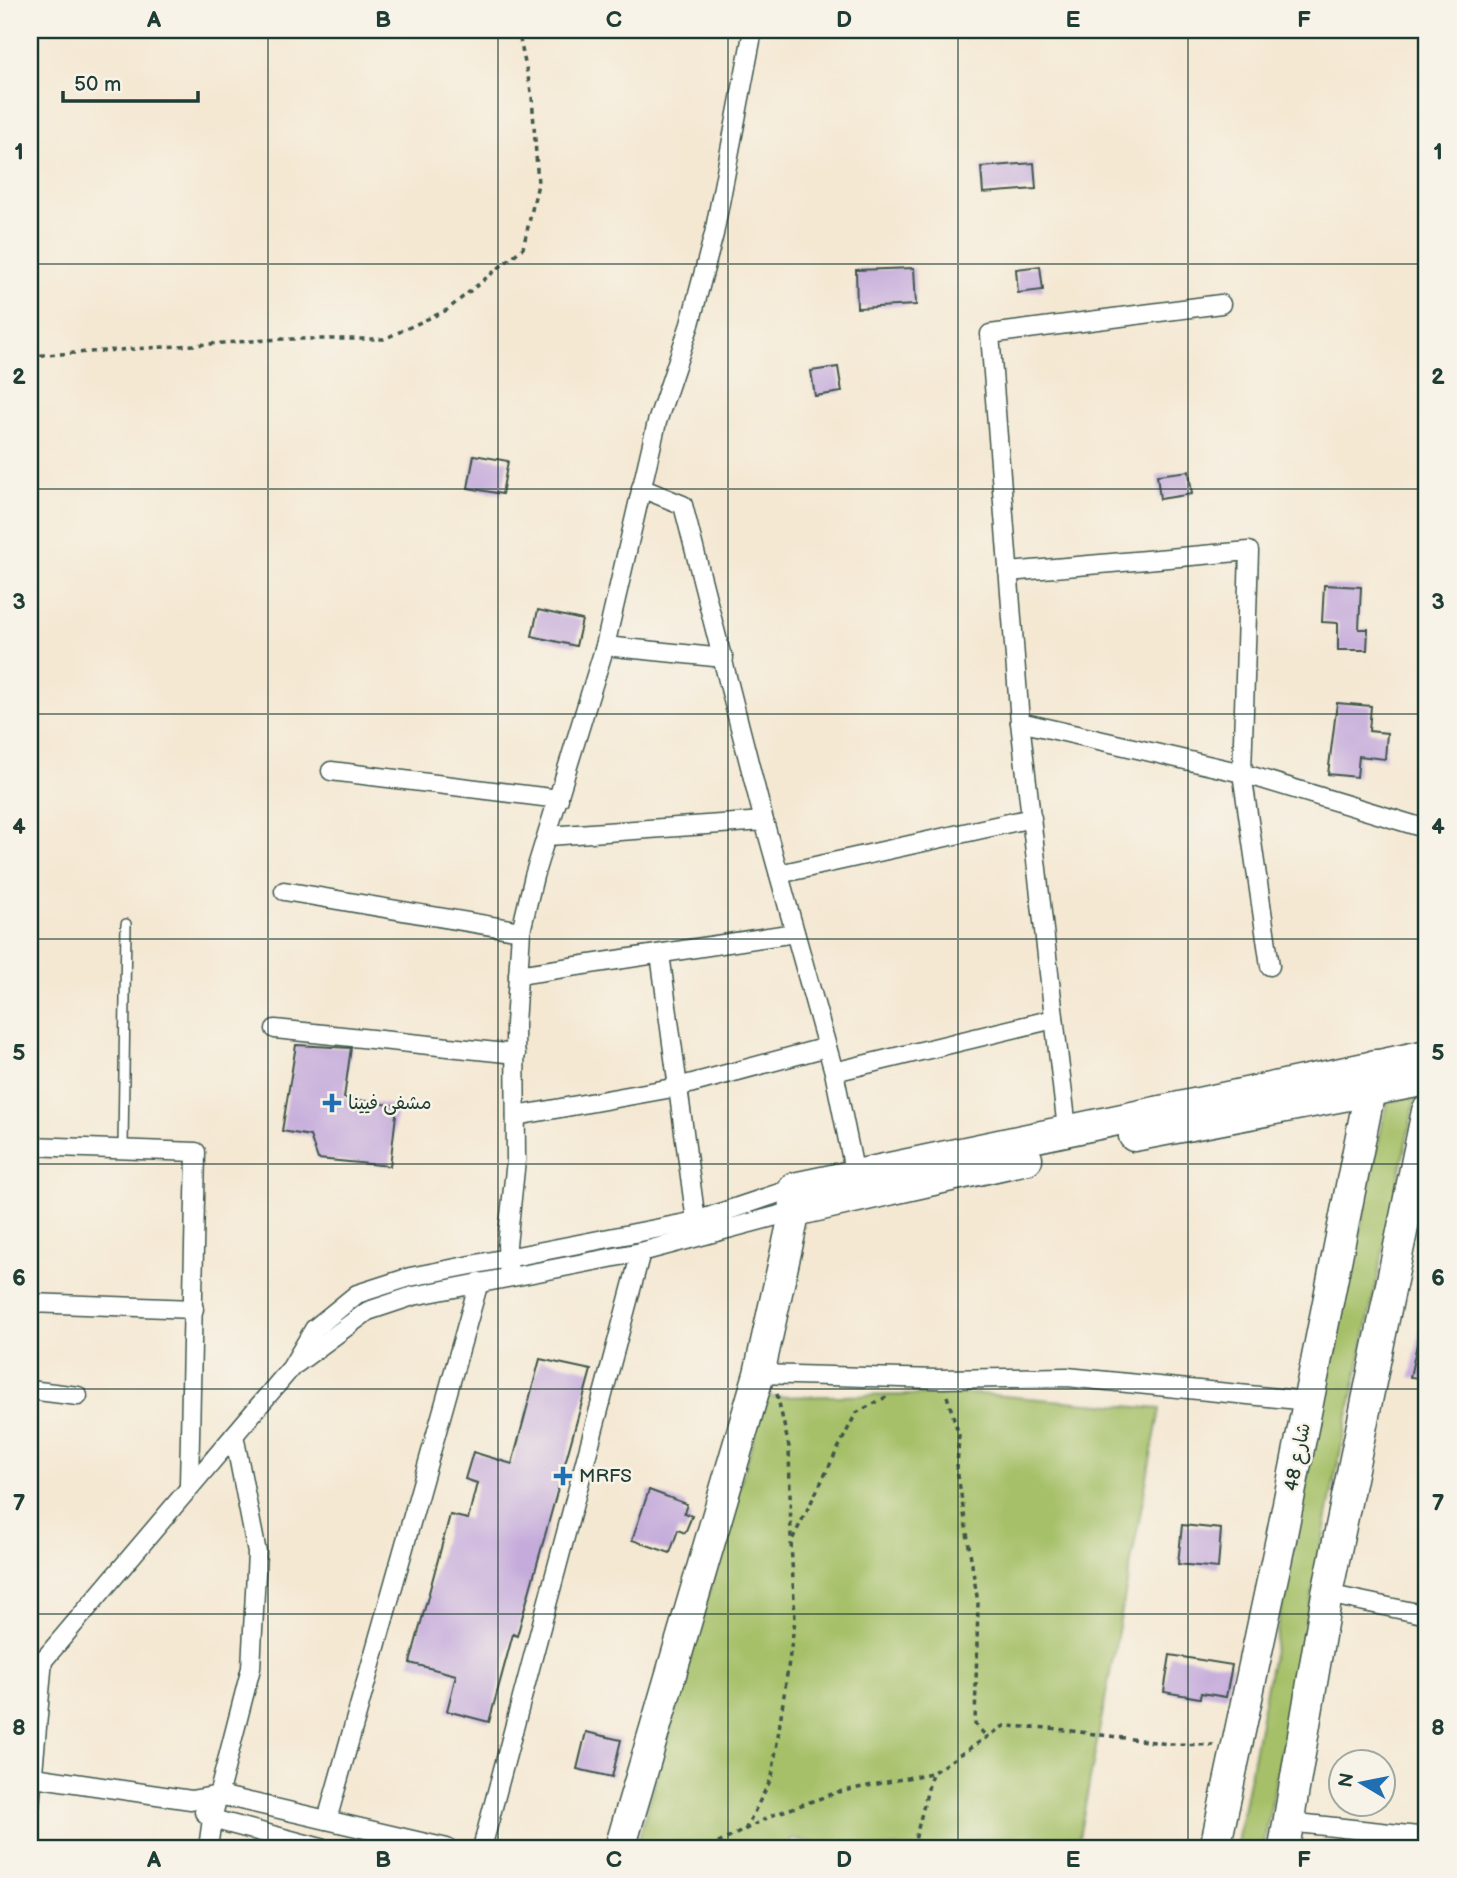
<svg xmlns="http://www.w3.org/2000/svg" width="1457" height="1878" font-family="'Balsamiq Sans','Playpen Sans Arabic',sans-serif">
<style>
.green{fill:#a5c067;stroke:#627e4e;stroke-width:2}
.building{fill:#c5abdb}
.lines{fill:none;stroke-linecap:round;stroke-linejoin:round}
.lane-casing{stroke:#3f574c;stroke-width:12}
.street-casing{stroke:#3f574c;stroke-width:21}
.primary-casing{stroke:#3f574c;stroke-width:33}
.path{stroke:#3f574c;stroke-width:3.5;stroke-dasharray:5 5;stroke-linecap:butt}
.lane{stroke:#fff;stroke-width:9}
.street{stroke:#fff;stroke-width:18}
.primary{stroke:#fff;stroke-width:30}
.grid{fill:none;stroke:#1f3d34;stroke-width:2;stroke-opacity:0.55}
.poi-dot{fill:#1f6fb2;stroke:#f7f3e8;stroke-width:2.5}
.labels{text-anchor:middle;dominant-baseline:central;stroke-width:5;stroke-linejoin:round;paint-order:stroke}
.poi-label{font-size:19px;fill:#1f3d34;stroke:#f7f3e8;text-anchor:start}
.street-label{font-size:19px;fill:#1f3d34;stroke:#f7f3e8}
.neatline{fill:none;stroke:#1f3d34;stroke-width:2.5}
.grid-label{font-size:23px;text-anchor:middle;font-weight:bold;fill:#1f3d34}
</style>
<rect width="100%" height="100%" fill="#f7f3e8"/>
<filter id="ink" filterUnits="userSpaceOnUse"><feTurbulence type="fractalNoise" baseFrequency=".0143" numOctaves="2"/><feDisplacementMap in="SourceGraphic" scale="14" xChannelSelector="R" yChannelSelector="G"/><feConvolveMatrix kernelMatrix="1 2 1 2 8 2 1 2 1" color-interpolation-filters="sRGB"/></filter>
<filter id="wash" filterUnits="userSpaceOnUse"><feTurbulence type="fractalNoise" baseFrequency=".00686" numOctaves="4" result="noise"/><feDisplacementMap in="SourceGraphic" scale="28" xChannelSelector="R" yChannelSelector="G"/><feGaussianBlur stdDeviation="1.57" result="paint"/><feColorMatrix in="noise" values="0 0 0 0 0 0 0 0 0 0 0 0 0 0 0 0 0 1.4 0 .05"/><feComposite in="paint" operator="in"/></filter>
<g filter="url(#wash)">
<rect width="100%" height="100%" fill="#f4e8d3"/>
<g class="green">
<path d="M1416,1096L1332,1491L1263,1848H1236L1305,1486L1387,1102Z"/>
<path d="M980,1394L1160,1409L1077,1848H837L791,1839L789,1848H636L765,1397Z"/>
</g>
<g id="blocks">
<g class="building">
<path d="M1034,163L1036,189L983,193L981,167Z"/>
<path d="M1040,266L1043,290L1018,293L1016,269Z"/>
<path d="M914,268L916,305L857,308L856,270Z"/>
<path d="M838,367L842,392L815,396L811,371Z"/>
<path d="M474,455L508,461L502,494L468,488Z"/>
<path d="M1189,471L1192,494L1160,499L1157,475Z"/>
<path d="M1324,585L1361,587L1359,629H1368L1367,650H1338V623L1322,622Z"/>
<path d="M538,610L582,620L576,646L532,636Z"/>
<path d="M1337,703L1371,706L1369,731L1387,733L1385,759L1359,756L1357,777L1328,774Z"/>
<path d="M296,1045L351,1048L344,1098L397,1106L390,1166L318,1159L310,1136L282,1131Z"/>
<path d="M1421,1326L1427,1327V1379L1410,1377Z"/>
<path d="M540,1359L591,1370L517,1636L513,1634L489,1722L447,1711L456,1675L410,1663L450,1515L468,1519L477,1483L465,1479L473,1452L512,1464Z"/>
<path d="M649,1490L687,1504L684,1513L692,1516L685,1533L678,1530L670,1553L632,1540Z"/>
<path d="M1182,1525L1221,1529L1218,1568L1178,1564Z"/>
<path d="M1170,1655L1232,1665L1226,1697L1201,1693L1200,1698L1164,1692Z"/>
<path d="M586,1732L621,1740L612,1777L577,1769Z"/>
</g>
</g>
</g>
<g filter="url(#ink)">
<use href="#blocks" fill-opacity="0" stroke="#3f574c" stroke-width="2"/>
<g class="lines">
<g class="lane-casing">
<path id="lane" d="M123,1148L126,924"/>
</g>
<g class="street-casing">
<g id="street">
<path d="M641,488L683,505L764,821L834,1072L855,1175"/>
<path d="M1008,572L1249,551L1242,773L1270,966"/>
<path d="M605,646L724,658"/>
<path d="M1020,722L1242,773L1427,829"/>
<path d="M331,771L559,799"/>
<path d="M548,836L764,821"/>
<path d="M779,874L1032,818"/>
<path d="M284,891L521,931"/>
<path d="M660,954L696,1221"/>
<path d="M518,975L795,933"/>
<path d="M275,1029L516,1054"/>
<path d="M834,1072L1054,1019"/>
<path d="M516,1116L678,1087L827,1047"/>
<path d="M1067,1129L1020,722L990,334L1221,304"/>
<path d="M30,1146L196,1152L189,1485"/>
<path d="M509,1277L507,1245L516,1160L515,1024L521,931L534,876L605,646L657,422L690,324L714,234L753,30"/>
<path d="M30,1303L194,1309"/>
<path d="M296,1364L368,1311L413,1296L641,1252L795,1211"/>
<path d="M759,1374L937,1379L1067,1377L1309,1401"/>
<path d="M30,1390L78,1396"/>
<path d="M1327,1594L1427,1615"/>
<path d="M30,1676L291,1368L314,1329L357,1294L410,1277L696,1221L794,1188"/>
<path d="M34,1777L191,1800L219,1795L447,1848"/>
<path d="M30,1806L43,1659"/>
<path d="M204,1812L212,1819L321,1848"/>
<path d="M327,1820L479,1282"/>
<path d="M1288,1822L1427,1837"/>
<path d="M208,1848L212,1819L251,1668L257,1553L234,1435"/>
<path d="M482,1848L641,1252"/>
</g>
</g>
<g class="primary-casing">
<g id="primary">
<path d="M1134,1136L1427,1080"/>
<path d="M795,1211L1027,1159"/>
<path d="M620,1848L759,1374L795,1211L794,1188L1427,1055"/>
<path d="M1215,1848L1281,1539L1375,1065"/>
<path d="M1284,1848L1327,1594L1427,1111"/>
</g>
</g>
<g class="path">
<path d="M30,356L282,339H384L447,310L523,248L538,184L532,96L518,30"/>
<path d="M777,1394L789,1447L791,1538"/>
<path d="M947,1396L959,1435L957,1469L978,1603L975,1724L986,1736"/>
<path d="M745,1830L772,1777L795,1620L791,1542L856,1413L888,1396"/>
<path d="M709,1848L773,1815L838,1792L931,1773"/>
<path d="M913,1848L932,1773L1004,1726L1050,1728L1169,1744L1214,1745"/>
</g>
<use href="#lane" class="lane"/>
<use href="#street" class="street"/>
<use href="#primary" class="primary"/>
</g>
</g>
<path class="grid" d="M268,30V1848M498,30V1848M728,30V1848M958,30V1848M1188,30V1848M30,264H1427M30,489H1427M30,714H1427M30,939H1427M30,1164H1427M30,1389H1427M30,1614H1427"/>
<g class="poi-dot">
<path d="M328.5 1092.5h7v7h7v7h-7v7h-7v-7h-7v-7h7z"/>
<path d="M559.5 1465.5h7v7h7v7h-7v7h-7v-7h-7v-7h7z"/>
</g>
<g class="labels">
<g class="poi-label">
<text x="348" y="1103">مشفى فيينا</text>
<text x="579" y="1476">MRFS</text>
</g>
<g class="street-label">
<text transform="translate(1298 1457) rotate(-79)">48 شارع</text>
</g>
</g>
<rect width="1457" height="1878" fill="none" stroke="#f7f3e8" stroke-width="77"/>
<g transform="translate(1362 1783) rotate(280)"><circle r="33" fill="#f7f3e8" stroke="#a1aaa0" stroke-width="2"/>
<path d="M0-5L12 26L0 18L-12 26Z" fill="#1f6fb2"/>
<text y="-10" font-size="19" font-weight="bold" text-anchor="middle" fill="#1f3d34">N</text>
</g>
<path d="M63 91v10h135v-10" fill="none" stroke="#1f3d34" stroke-width="3.5"/>
<text x="74" y="91" font-size="21" fill="#1f3d34" stroke="#f7f3e8" stroke-width="5" paint-order="stroke">50 m</text>
<rect x="38" y="38" width="1380" height="1802" class="neatline"/>
<g class="grid-label">
<text x="154" y="27">A</text>
<text x="383" y="27">B</text>
<text x="614" y="27">C</text>
<text x="844" y="27">D</text>
<text x="1073" y="27">E</text>
<text x="1304" y="27">F</text>
<text x="19" y="159">1</text>
<text x="1438" y="159">1</text>
<text x="19" y="384">2</text>
<text x="1438" y="384">2</text>
<text x="19" y="609">3</text>
<text x="1438" y="609">3</text>
<text x="19" y="834">4</text>
<text x="1438" y="834">4</text>
<text x="19" y="1060">5</text>
<text x="1438" y="1060">5</text>
<text x="19" y="1285">6</text>
<text x="1438" y="1285">6</text>
<text x="19" y="1510">7</text>
<text x="1438" y="1510">7</text>
<text x="19" y="1735">8</text>
<text x="1438" y="1735">8</text>
<text x="154" y="1867">A</text>
<text x="383" y="1867">B</text>
<text x="614" y="1867">C</text>
<text x="844" y="1867">D</text>
<text x="1073" y="1867">E</text>
<text x="1304" y="1867">F</text>
</g>
</svg>
